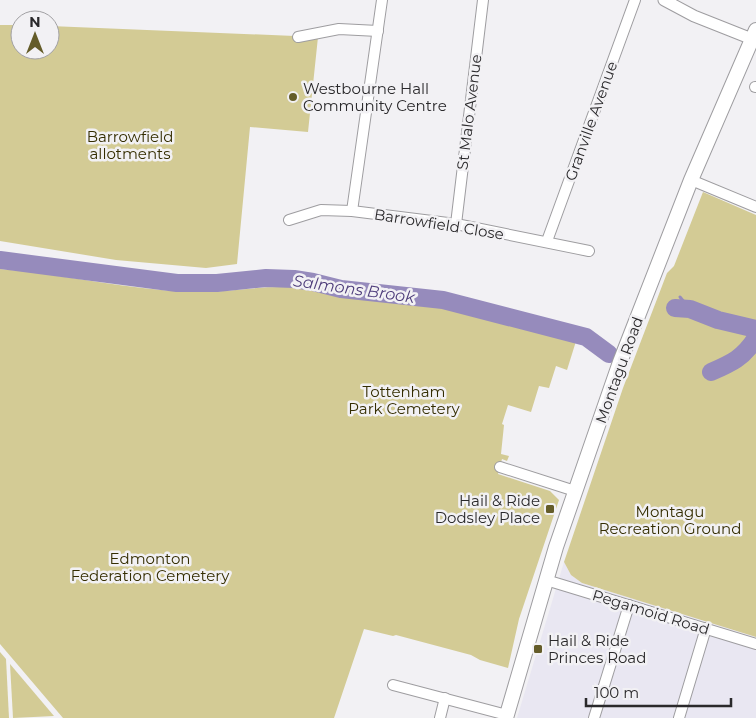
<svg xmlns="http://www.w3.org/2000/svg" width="756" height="718" font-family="Montserrat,sans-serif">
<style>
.built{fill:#e9e7f2}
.green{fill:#d3cb95}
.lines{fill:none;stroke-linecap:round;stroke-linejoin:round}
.stream{stroke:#968bbc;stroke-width:3}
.river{stroke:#968bbc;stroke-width:18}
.minor-casing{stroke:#9e9da0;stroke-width:12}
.tertiary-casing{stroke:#9e9da0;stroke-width:13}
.secondary-casing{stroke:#9e9da0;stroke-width:16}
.minor{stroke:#fff;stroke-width:10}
.tertiary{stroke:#fff;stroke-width:11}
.secondary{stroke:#fff;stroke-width:14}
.poi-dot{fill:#645c29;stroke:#f2f1f4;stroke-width:2}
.labels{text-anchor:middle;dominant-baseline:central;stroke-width:5;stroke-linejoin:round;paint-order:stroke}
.poi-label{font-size:15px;fill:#2a292b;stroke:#f2f1f4;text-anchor:start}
.street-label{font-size:15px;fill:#2a292b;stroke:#f2f1f4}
.park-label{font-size:15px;fill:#342d01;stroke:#f2f1f4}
.water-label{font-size:16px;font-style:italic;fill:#4e3d7b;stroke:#f2f1f4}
</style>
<rect width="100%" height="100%" fill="#f2f1f4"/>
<path class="built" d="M564,562L571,575L582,583L756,637V718H517Z"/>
<g class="green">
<path d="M0,25H20V50H50V26L318,37L308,132L250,127L237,264L206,268L116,260L0,241Z"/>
<path d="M703,192L756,215V637L582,583L571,575L564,562L623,388L667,273L674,266Z"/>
<path d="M0,269C64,274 129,290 193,292C231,293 270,283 308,289L310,283L341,291L379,294L441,303L577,338L567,370L556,366L549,388L539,386L531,412L508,405L502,424L504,425L501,454L509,456L507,461L502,459L498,474L550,491L559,500L519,619L508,668L480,660L471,655L396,635L393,636L364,629L334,718H63L0,644Z"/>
<path d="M0,652L6,659L9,718H0Z"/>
<path d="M10,664L54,716L13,718Z"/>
</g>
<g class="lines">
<path class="stream" d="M680,297L690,309"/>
<g class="river">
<path d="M0,260L177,283H217L266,278L294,279L313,282L341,289L443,300L586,337L609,354"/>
<path d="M675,308L690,309L718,320L756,329"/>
<path d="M711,372C732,363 743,358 756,338"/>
</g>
<g class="minor-casing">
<g id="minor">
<path d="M298,37L339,29L378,31"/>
<path d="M755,87H756"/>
<path d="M691,180L756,207"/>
<path d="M352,211L382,0"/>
<path d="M289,220L321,210L352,211L456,224L589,251"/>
<path d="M456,224L483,0"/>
<path d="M547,241L635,0"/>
<path d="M500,467L575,491"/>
<path d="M546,580L756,644"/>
<path d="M393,685L507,715"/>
<path d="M440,718L445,698"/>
<path d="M594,718L629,605"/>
<path d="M679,718L706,628"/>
</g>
</g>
<g class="tertiary-casing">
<path id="tertiary" d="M664,0L694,16L752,39"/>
</g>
<g class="secondary-casing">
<path id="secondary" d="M506,718L556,547L620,362L691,180L756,30"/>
</g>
<use href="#minor" class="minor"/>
<use href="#tertiary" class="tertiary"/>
<use href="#secondary" class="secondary"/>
</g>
<g class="poi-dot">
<circle cx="293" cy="97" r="5"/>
<rect x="545" y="504" width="10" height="10" rx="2.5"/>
<rect x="533" y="644" width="10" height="10" rx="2.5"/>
</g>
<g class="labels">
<g class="poi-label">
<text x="303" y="88">Westbourne Hall<tspan x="303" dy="17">Community Centre</tspan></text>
<text x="540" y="500" text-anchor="end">Hail &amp; Ride<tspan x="540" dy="17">Dodsley Place</tspan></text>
<text x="548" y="640">Hail &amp; Ride<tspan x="548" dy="17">Princes Road</tspan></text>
</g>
<g class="street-label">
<text transform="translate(469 112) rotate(-83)">St Malo Avenue</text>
<text transform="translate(591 121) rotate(-70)">Granville Avenue</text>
<text transform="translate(439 224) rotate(9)">Barrowfield Close</text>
<text transform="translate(619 370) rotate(-70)">Montagu Road</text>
<text transform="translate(651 612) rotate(17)">Pegamoid Road</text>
</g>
<g class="park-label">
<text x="130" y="136">Barrowfield<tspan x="130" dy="17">allotments</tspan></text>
<text x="404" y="391">Tottenham<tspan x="404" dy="17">Park Cemetery</tspan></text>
<text x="670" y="511">Montagu<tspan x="670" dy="17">Recreation Ground</tspan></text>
<text x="150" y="558">Edmonton<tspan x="150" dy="17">Federation Cemetery</tspan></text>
</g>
<g class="water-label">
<text transform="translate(354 289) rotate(8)">Salmons Brook</text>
</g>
</g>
<g transform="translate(35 35)"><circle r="24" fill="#f2f1f4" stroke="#a2a1a4"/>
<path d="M0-4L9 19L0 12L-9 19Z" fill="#645c29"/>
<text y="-8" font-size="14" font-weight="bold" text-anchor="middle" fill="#2a292b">N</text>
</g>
<path d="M586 698v8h145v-8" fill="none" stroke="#2a292b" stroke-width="2.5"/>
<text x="594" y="698" font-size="15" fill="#2a292b" stroke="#f2f1f4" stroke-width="4" paint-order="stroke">100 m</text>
</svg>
